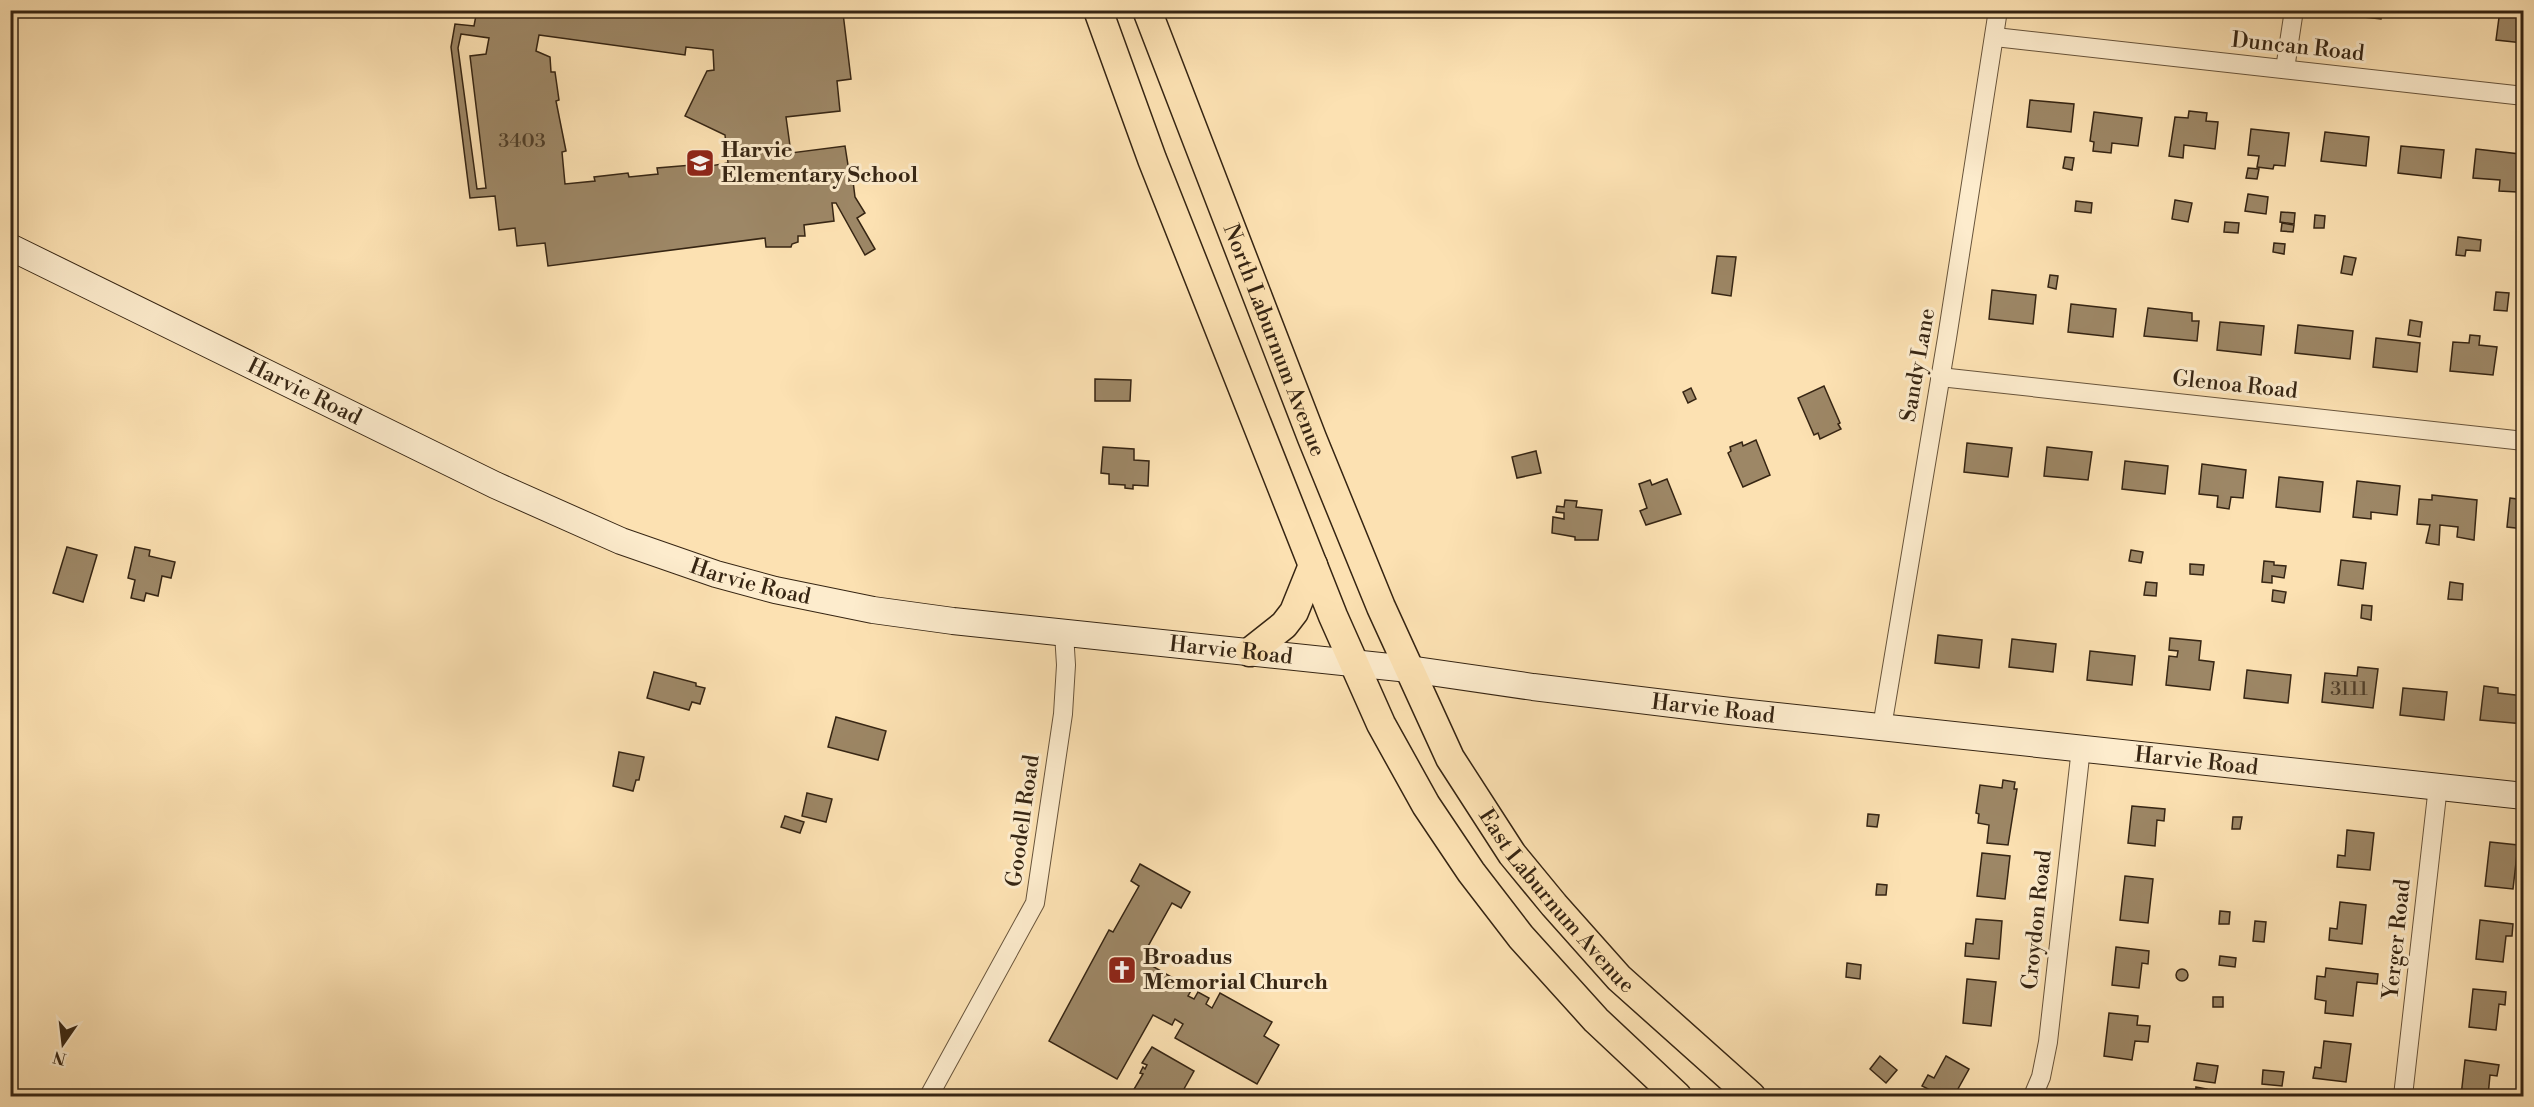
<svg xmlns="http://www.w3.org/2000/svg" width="2534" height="1107" font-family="'Libre Bodoni',serif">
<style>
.building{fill:#9d8766;stroke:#362513;stroke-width:1.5;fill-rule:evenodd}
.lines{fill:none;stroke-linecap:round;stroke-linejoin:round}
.street-casing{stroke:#68543b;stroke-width:20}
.secondary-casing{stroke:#362513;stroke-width:28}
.primary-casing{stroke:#362513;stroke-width:31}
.street{stroke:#fdeccd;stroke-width:18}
.secondary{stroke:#fdeccd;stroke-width:26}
.primary{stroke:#fce1b2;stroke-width:28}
.labels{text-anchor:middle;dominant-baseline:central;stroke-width:6;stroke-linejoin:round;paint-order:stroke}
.number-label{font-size:20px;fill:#503e28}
.street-label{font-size:22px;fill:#362513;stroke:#fdeccd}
.poi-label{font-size:22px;font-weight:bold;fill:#362513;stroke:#fdeccd;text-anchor:start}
</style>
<rect width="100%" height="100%" fill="#fce1b2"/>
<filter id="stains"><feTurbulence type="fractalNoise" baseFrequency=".00333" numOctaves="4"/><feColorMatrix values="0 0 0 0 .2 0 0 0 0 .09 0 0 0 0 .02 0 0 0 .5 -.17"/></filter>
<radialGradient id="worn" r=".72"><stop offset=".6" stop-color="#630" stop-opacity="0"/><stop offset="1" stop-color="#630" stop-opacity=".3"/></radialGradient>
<g class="building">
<path d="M477,10H825L826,15L843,13L851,79L837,81L840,111L786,117L791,153L845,146L848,165H851L855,197L865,213L857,218L875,249L865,255L836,203H832L834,221L804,225L805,236H798V242L792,244L791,247H766L765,238L548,266L545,243L517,246L515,228L499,230L495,196L470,198L451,47L455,24L474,26ZM461,34L489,38L486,54L470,56L486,188L477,189L458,48ZM539,35L685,55L686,47L713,50L714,70L707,71L685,116L725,135L728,163L693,169L692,165L657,168L658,174L629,177L628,173L594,177L595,181L565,184L562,152L566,151L556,101L559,100L555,72H551L550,57L536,51Z"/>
<path d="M2356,10H2382L2381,19L2355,16Z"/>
<path d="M2500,10H2524L2523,43L2496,40Z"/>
<path d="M2030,100L2074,104L2071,132L2027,127Z"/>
<path d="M2189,111L2207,113L2206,121L2218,122L2215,149L2184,145L2183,158L2169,156L2175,117L2188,118Z"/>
<path d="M2094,112L2142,118L2138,146L2112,143L2111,153L2093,151L2094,142L2090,141Z"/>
<path d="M2251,129L2289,133L2285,166L2274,165L2273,169L2257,167L2259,156L2248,155Z"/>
<path d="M2325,132L2369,137L2366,166L2321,161Z"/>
<path d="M2401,146L2444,150L2441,178L2398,173Z"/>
<path d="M2476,149L2520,154L2517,192L2499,191L2500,180L2473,178Z"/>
<path d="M2065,157L2074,158L2072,170L2063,168Z"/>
<path d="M2248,168L2259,169L2257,179L2246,178Z"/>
<path d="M2248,194L2268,197L2266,214L2245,211Z"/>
<path d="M2175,200L2192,203L2188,222L2172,219Z"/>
<path d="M2076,201L2092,203L2091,213L2075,211Z"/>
<path d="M2281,212L2295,213L2294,224L2280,222Z"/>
<path d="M2315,215L2325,216L2324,228H2314Z"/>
<path d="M2225,222L2239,223L2238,233L2224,232Z"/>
<path d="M2282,223L2294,225L2293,232L2281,231Z"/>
<path d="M2458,237L2481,240L2480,251L2466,250L2465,256L2456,255Z"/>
<path d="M2274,243L2285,244L2284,254L2273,252Z"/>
<path d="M1717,256L1736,257L1731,296L1712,293Z"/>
<path d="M2344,256L2356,258L2352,275L2341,273Z"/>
<path d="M2050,275L2058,276L2056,289L2048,287Z"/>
<path d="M1992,290L2036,295L2033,324L1989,319Z"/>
<path d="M2496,292L2509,293L2507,311L2494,310Z"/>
<path d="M2071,304L2116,309L2113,337L2068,332Z"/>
<path d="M2148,308L2192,313V321H2199L2197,341L2144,336Z"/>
<path d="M2410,320L2422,322L2420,337L2408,335Z"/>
<path d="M2220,322L2264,326L2261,355L2217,350Z"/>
<path d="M2298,325L2353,331L2350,359L2295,353Z"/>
<path d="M2470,335L2480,336L2479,345L2497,347L2493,375L2450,371L2453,342L2469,343Z"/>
<path d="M2376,338L2420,343L2417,372L2373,367Z"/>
<path d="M1095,379L1131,380L1130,401H1095Z"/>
<path d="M1824,386L1840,423L1838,424L1841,429L1820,439L1818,433L1814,435L1798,398Z"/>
<path d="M1691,388L1696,399L1688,403L1683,392Z"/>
<path d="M1756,440L1770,475L1743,487L1728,453L1731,451L1730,447L1742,442L1743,446Z"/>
<path d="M1967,443L2012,448L2008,477L1964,472Z"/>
<path d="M1103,447L1134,449V460L1149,461L1148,486L1133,485V489L1125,488V485L1109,484V474L1101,473Z"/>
<path d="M2047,447L2092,452L2088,480L2044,476Z"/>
<path d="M1536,451L1541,473L1517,478L1512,457Z"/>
<path d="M2125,461L2168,466L2165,494L2122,489Z"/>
<path d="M2202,464L2246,470L2243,498L2231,497L2229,509L2217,507L2218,496L2199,494Z"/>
<path d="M2279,477L2323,482L2320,512L2276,507Z"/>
<path d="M1667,479L1681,514L1646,525L1640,511L1647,508L1639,484L1650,480L1652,485Z"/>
<path d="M2357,481L2400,486L2397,515L2371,512V519L2353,517Z"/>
<path d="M2432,495L2477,500L2474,540L2457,537L2458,527L2440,525L2439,545L2426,543L2430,525L2417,524L2419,499L2432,500Z"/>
<path d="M2510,498L2524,500V529L2507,527Z"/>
<path d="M1565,500L1577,501L1576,507L1602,510L1598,540H1575V537L1552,533L1553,517L1564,519V513L1556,512L1557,506L1564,507Z"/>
<path d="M67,547L97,555L83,602L53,593Z"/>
<path d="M135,547L150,550L149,556L175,562L171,578L162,576L158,596L146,593L144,601L131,598L135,580L128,578Z"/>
<path d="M2131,550L2143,552L2141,563L2129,561Z"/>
<path d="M2341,560L2366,563L2363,589L2338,585Z"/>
<path d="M2264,561L2274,562V565L2286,566L2284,578L2272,576V583L2262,582Z"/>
<path d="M2190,564L2204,565L2203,575L2190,574Z"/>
<path d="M2146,582L2157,583L2156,596L2144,595Z"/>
<path d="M2450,582L2463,584L2462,600L2448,599Z"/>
<path d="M2273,590L2286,592L2284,603L2272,601Z"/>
<path d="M2362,605L2372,606L2371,620L2361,618Z"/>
<path d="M1938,635L1982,640L1979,668L1935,663Z"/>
<path d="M2170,638L2201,641L2199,660L2214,662L2210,690L2166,685L2169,656L2177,657L2178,651L2169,650Z"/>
<path d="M2012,639L2056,644L2053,672L2009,667Z"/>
<path d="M2090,651L2135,656L2132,685L2087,680Z"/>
<path d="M2358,667L2378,669L2373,708L2322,702L2325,673L2357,676Z"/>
<path d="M2247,670L2291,675L2288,703L2244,698Z"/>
<path d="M654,672L696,683V686L705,688L700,704L692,702L689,710L647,698Z"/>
<path d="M2484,686L2498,688V693L2524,696V724L2480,720Z"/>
<path d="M2403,688L2447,692L2444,720L2400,715Z"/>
<path d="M836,717L886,731L878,760L828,747Z"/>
<path d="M619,752L644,757L639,780H636L633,791L613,786Z"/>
<path d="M2003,780L2015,782L2014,789H2017L2008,845L1987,843L1989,825L1978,823L1979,814L1976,813L1980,785L2002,788Z"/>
<path d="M807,793L832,799L826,822L802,816Z"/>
<path d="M2132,806L2165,809L2164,821L2157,820L2155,846L2128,843Z"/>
<path d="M1868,814L1879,815L1877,827L1867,826Z"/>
<path d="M785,816L804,822L800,833L781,827Z"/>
<path d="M2233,817H2242L2240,829H2232Z"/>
<path d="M2347,830L2374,833L2370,870L2337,867L2338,855L2345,856Z"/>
<path d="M2490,842L2518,845L2513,889L2485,886Z"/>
<path d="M1982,853L2010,856L2005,899L1977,896Z"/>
<path d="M1140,864L1190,892L1181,908L1172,903L1146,950L1152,953L1147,963L1192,989L1188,996L1194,999L1198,992L1209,998L1206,1004L1212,1008L1220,993L1272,1022L1264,1036L1279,1045L1257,1084L1175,1038L1183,1024L1175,1019L1172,1025L1153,1015L1117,1079L1049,1041L1109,930L1113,932L1139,886L1131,881Z"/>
<path d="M2125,876L2153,879L2148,923L2120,920Z"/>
<path d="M1877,884L1887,885L1886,895H1876Z"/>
<path d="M2340,902L2366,905L2362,944L2329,940L2330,928L2337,929Z"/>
<path d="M2220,911L2230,912L2229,924H2219Z"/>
<path d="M1976,919L2002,921L1999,959L1965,956L1966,943L1973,944Z"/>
<path d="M2480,920L2513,924L2512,936H2506L2503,962L2476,959Z"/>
<path d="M2255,921L2266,922L2264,942L2253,941Z"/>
<path d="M2116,947L2149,951L2148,964L2142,963L2139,988L2112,985Z"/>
<path d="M2220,956L2236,958L2235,967L2219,965Z"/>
<path d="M1847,963L1861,965L1860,979L1846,977Z"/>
<path d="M2326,968L2378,974L2377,984L2357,982L2353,1016L2325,1013L2326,1001L2315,999L2317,976L2325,977Z"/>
<circle cx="2182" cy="975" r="6"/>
<path d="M1967,979L1996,982L1991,1026L1963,1023Z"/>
<path d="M2473,989L2506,992L2505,1005L2499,1004L2496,1030L2469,1027Z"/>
<rect x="2213" y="997" width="10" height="10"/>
<path d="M2109,1013L2138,1016L2137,1025L2150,1026L2148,1042L2135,1041L2132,1060L2104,1056Z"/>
<path d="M2324,1041L2351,1044L2346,1082L2313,1078L2315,1067L2321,1068Z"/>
<path d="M1152,1047L1194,1071L1180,1096L1169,1094L1168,1096H1130L1143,1074L1140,1073L1143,1067L1145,1069L1147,1065L1142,1063Z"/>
<path d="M1880,1056L1897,1070L1886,1083L1870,1069Z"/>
<path d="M1946,1056L1969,1069L1954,1096H1942L1922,1086L1928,1075L1934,1078Z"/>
<path d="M2465,1060L2499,1065L2497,1076L2490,1075L2488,1096H2461Z"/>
<path d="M2197,1063L2218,1066L2215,1083L2194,1080Z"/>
<path d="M2263,1070L2284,1072L2282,1086L2262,1084Z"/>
<path d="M2196,1087L2207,1089L2206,1096H2195Z"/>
</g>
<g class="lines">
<g class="street-casing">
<g id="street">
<path d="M1995,37L2524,96"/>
<path d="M2285,69L2294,10"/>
<path d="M1940,377L2524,441"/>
<path d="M1882,727L1947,338L1998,10"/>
<path d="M929,1096L1035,903L1063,714L1066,665L1064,633"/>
<path d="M2033,1096L2041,1077L2048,1042L2081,748"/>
<path d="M2403,1096L2438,786"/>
</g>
</g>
<g class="secondary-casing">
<g id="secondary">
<path id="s1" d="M10,247L495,485L621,541L716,574L775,590L873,610L953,621L1409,669L1533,687L1730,711L2524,796"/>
</g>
</g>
<g class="primary-casing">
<g id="primary">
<path d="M1098,10L1152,159L1333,616L1381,724L1426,805L1471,872L1521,937L1596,1020L1677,1096"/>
<path id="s2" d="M1147,10L1312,438L1381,607L1450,758L1512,854L1554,905L1619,978L1751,1096"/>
<path d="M1250,652L1284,625L1294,612L1313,565"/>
</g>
</g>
<use href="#street" class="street"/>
<use href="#secondary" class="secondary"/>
<use href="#primary" class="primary"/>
</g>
<defs>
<g id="school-square" transform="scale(1.5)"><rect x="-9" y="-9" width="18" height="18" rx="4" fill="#8f2418" stroke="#fdeccd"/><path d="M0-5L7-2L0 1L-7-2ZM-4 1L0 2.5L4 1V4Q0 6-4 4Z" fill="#fff"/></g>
<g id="church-square" transform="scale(1.5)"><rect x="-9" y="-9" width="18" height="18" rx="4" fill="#8f2418" stroke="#fdeccd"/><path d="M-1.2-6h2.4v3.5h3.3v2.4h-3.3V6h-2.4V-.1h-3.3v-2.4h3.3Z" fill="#fff"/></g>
</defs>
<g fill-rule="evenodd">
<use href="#school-square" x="700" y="163"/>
<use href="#church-square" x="1122" y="970"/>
</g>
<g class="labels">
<g class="number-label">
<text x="522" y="141">3403</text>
<text x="2349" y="689">3111</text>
</g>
<g class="street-label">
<text transform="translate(2298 47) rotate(6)">Duncan Road</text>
<text stroke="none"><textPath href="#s2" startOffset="354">North Laburnum Avenue</textPath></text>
<text transform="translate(1918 365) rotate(-80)">Sandy Lane</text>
<text transform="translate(2235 385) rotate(6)">Glenoa Road</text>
<text stroke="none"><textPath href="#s1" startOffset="328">Harvie Road</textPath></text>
<text stroke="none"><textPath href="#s1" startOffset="814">Harvie Road</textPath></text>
<text stroke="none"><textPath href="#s1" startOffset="1300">Harvie Road</textPath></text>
<text stroke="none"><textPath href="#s1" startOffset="1786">Harvie Road</textPath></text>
<text stroke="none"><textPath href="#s1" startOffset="2272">Harvie Road</textPath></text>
<text transform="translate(1023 821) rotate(-82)">Goodell Road</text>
<text stroke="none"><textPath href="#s2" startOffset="986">East Laburnum Avenue</textPath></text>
<text transform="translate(2037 920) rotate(-84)">Croydon Road</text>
<text transform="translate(2397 939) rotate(-84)">Yerger Road</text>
</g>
<g class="poi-label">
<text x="721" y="150">Harvie<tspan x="721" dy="25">Elementary School</tspan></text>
<text x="1143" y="957">Broadus<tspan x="1143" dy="25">Memorial Church</tspan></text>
</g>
</g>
<rect width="2534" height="1107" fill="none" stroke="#fce1b2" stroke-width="36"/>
<rect x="12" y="12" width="2510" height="1083" fill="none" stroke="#362513" stroke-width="3"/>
<rect x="18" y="18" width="2498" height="1071" fill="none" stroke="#362513" stroke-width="1.5"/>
<g transform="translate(63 1044) rotate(194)" stroke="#fdeccd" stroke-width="4.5" paint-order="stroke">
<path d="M0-4.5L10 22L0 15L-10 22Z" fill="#362513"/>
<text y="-9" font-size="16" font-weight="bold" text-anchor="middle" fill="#362513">N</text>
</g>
<rect width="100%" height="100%" filter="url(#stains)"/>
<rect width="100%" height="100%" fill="url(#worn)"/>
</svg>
